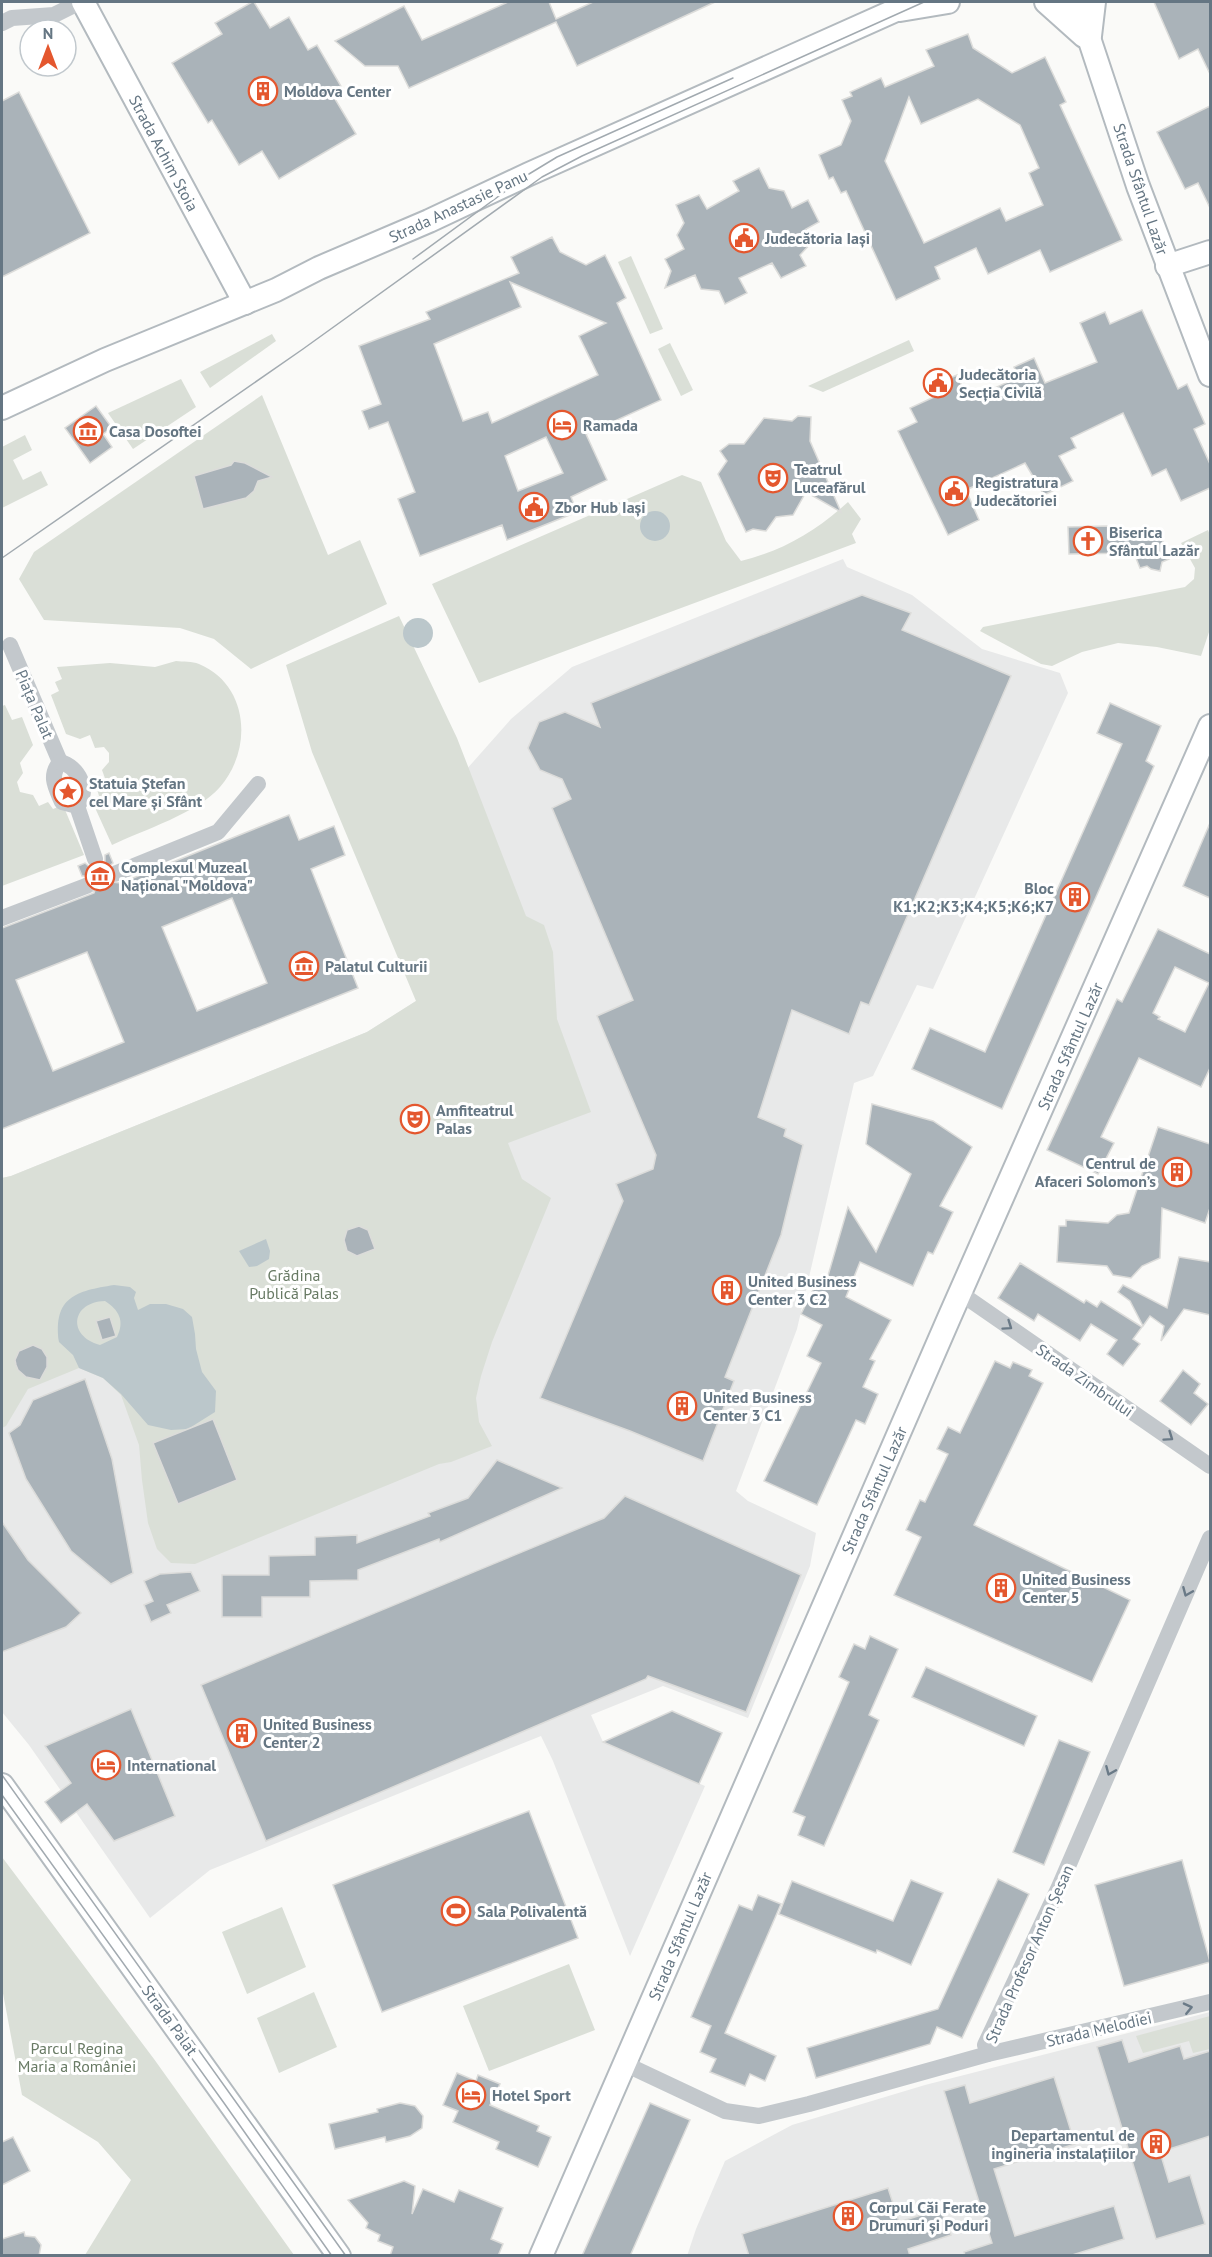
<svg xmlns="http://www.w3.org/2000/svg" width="1212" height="2257" font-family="'PT Sans',sans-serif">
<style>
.built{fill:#e8e9e9}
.green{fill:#dadfd7}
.water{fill:#bbc7cb;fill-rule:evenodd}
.building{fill:#aab3b9;stroke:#dcdcda;stroke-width:1.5;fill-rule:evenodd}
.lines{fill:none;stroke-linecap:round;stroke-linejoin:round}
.street-tunnel{stroke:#d5d9db;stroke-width:16;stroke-dasharray:16 8;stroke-linecap:butt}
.secondary-casing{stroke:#b3babf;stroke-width:26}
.street{stroke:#c3c8cc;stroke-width:16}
.secondary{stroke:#fff;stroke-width:22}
.tram{stroke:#a2aab0;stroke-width:1.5}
.oneway{stroke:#6a7a87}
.labels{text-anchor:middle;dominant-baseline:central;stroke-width:6;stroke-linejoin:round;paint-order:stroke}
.poi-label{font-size:16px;font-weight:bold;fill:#657683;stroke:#fff;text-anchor:start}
.street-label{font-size:16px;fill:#657683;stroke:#fff}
.park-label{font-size:16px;fill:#687a64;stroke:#fff}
</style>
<rect width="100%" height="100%" fill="#fafaf8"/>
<g class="built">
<path d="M843,559L847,567L912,595L982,649L1060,673L1068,693L933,989L917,985L873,1076L854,1083L797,1329L736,1491L748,1501L816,1533L810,1566L748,1718L663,1686L591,1715L603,1742L705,1786L630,1956L553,1761L541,1736L210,1870L150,1918L29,1745L2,1712V1178L11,1176L367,1032L416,1001L443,796L511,719L572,667Z"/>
<path d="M1210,2012V2255L687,2256L696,2229L725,2161L792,2125L925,2085Z"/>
</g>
<g class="green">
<path d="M631,256L663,329L650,334L618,262Z"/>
<path d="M272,334L276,341L210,388L200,372Z"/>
<path d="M909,340L914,351L823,392L808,386Z"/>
<path d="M670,343L693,390L681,396L658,349Z"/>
<path d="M181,379L196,407L133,449L108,413Z"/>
<path d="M262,395L328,555L360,540L387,604L251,669L214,639L180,628L44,620L19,579L34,552Z"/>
<path d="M25,435L32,450L13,460L23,480L41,471L48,485L2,508V447Z"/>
<path d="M682,475L701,482L726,541L741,561C784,550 815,532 848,502L861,519L852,534L856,543L479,683L432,584Z"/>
<path d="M1208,530L1210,535V629L1201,656L1157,647L1118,643L1082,652L1052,666L1041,664L980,631L983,627L1185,587L1194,579L1195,568L1181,543Z"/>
<path d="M399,616L457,738L526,916L544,925L553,952L557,1019L591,1112L508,1143L522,1179L551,1198L492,1342L481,1376L476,1398L479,1422L492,1446L451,1462L439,1464L195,1564L171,1563L157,1549L148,1523L142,1480L139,1445L121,1395L103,1378L79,1368L28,1389L6,1426L2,1428V1178L11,1176L367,1032L416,1001L312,752L286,665Z"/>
<path d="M176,661C183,662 192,661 199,664C249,685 253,749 220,787C198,813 143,830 112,845L91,799L99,796L97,789L107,784L102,770L109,762V753L104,747L95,748L90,735L80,739L66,734L51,695L59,691L55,682L62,679L57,667L110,663L155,667Z"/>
<path d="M5,705L12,720L22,717L33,745L20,763L23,773L17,782L20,792L33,795L39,806L48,802L53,809L63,805L84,855L2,886V706Z"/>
<path d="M2,1857L154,2059L294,2255H85L131,2180L98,2142L22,2095L2,1988Z"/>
<path d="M282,1907L306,1967L247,1994L222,1932Z"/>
<path d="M569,1964L595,2030L489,2071L463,2006Z"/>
<path d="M314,1992L337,2047L279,2073L257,2018Z"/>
<path d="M1210,2016V2049L1193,2053L1189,2041L1143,2053L1136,2036Z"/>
</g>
<g class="water">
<circle cx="655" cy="526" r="15"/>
<circle cx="418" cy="633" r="15"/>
<path d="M266,1239L270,1251L269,1259L257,1266L249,1267L239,1251Z"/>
<path d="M114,1285L130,1287L136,1292L134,1298L138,1310L150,1304H166L183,1309L192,1317L195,1334L196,1349L202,1372L216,1391L215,1412L188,1429L171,1430L148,1425L121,1394L103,1378L79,1368L73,1355L59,1342C53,1297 76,1291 114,1285ZM105,1301C119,1310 125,1321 117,1337L100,1345C67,1336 71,1302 105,1301Z"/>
</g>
<g class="building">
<path d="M252,2H254L270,28L289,17L308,50L317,45L342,88L332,94L356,134L279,179L262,151L239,165L212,120L208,123L172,63L222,34L215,23Z"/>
<path d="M508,2H549L556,19L593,2H715L577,66L556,22L409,88L398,66H365L335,41L404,6L422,40Z"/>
<path d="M1154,2H1210V74L1198,49L1179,59Z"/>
<path d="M968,34L973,48L1012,73L1045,57L1066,102L1060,105L1122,240L1050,272L1040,250L988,274L976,248L935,267L940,279L896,300L846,191L841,193L833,177L829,179L819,155L841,145L851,121L842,100L852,96L850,92L881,78L885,87L934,66L926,50ZM909,97L921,124L978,99L1020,125L1039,168L1029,173L1043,205L1006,221L1000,208L924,243L885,161Z"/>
<path d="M19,92L90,233L2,277V101Z"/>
<path d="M1210,106V208L1198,183L1185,189L1157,132Z"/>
<path d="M759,168L769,188L784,191L792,208L808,200L819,222L806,229L812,242L800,255L806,266L781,278L772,263L739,278L747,293L725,304L719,291L701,289L695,275L665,288L671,271L665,259L684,249L677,235L684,223L676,205L699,195L707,209L739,191L733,181Z"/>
<path d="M552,237L560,252L586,265L605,255L626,298L617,303L661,400L586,434L607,480L571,497L577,512L507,540L502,525L420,556L398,499L415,492L388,422L369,429L362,411L381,404L359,346L430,319L426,312L519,273L511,257ZM510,282L606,323L579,336L598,375L492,423L488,412L463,421L434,344L521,307ZM546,437L563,473L518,491L505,456Z"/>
<path d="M1142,310L1178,389L1187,384L1205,424L1194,429L1210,464V488L1181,501L1166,469L1152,476L1123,413L1071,438L1076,448L1059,456L1073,481L1044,495L1025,463L966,490L979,520L948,535L898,431L917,422L910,408L947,391L943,381L957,375L968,400L1019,377L1014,367L1034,358L1045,383L1097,362L1080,323L1105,312L1110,324Z"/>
<path d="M96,406L112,428L103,434L112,447L90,463L65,428Z"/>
<path d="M798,416L811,417L810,441L841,512L806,492L793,515L776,517L766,531L753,529L746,532L718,474L727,461L720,451L729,444H744L764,418L792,421Z"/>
<path d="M234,461L245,463L272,477L258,481L254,491L246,498L203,509L194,476L231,465Z"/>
<path d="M1108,526L1124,540L1158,528L1169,559L1162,562L1160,571L1151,569L1147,566L1140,568L1134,553L1069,554L1068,527Z"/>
<path d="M862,595L911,613L902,630L1011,676L869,1005L861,1002L849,1034L792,1010L758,1117L786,1129L784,1136L803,1145L781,1235L725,1377L734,1381L703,1461L630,1431L540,1398L623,1201L616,1184L653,1169L656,1155L597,1016L633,1000L552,808L571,799L562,779L540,770L528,748L539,722L565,712L600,727L591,703Z"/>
<path d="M1110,703L1161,726L1146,761L1154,766L1002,1109L912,1069L930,1028L985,1052L1122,744L1097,733Z"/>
<path d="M289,815L299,840L334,826L345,855L311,869L358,988L2,1129V928L94,893L96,887V882L88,876H82L78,866L85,863L92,869H99L105,862V855L109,853L113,863L108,867L107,876L111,882L121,883ZM232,898L267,983L197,1011L162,927ZM87,952L124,1042L53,1071L16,980Z"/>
<path d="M1210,823V898L1183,886Z"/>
<path d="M1158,929L1210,954V1068L1201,1087L1139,1058L1101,1137L1114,1143L1098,1174L1047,1150L1117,999L1122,1002ZM1175,967L1209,983L1185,1032L1158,1019L1160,1017L1153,1013Z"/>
<path d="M872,1104L933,1121L972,1147L940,1206L953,1212L933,1254L928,1252L913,1286L860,1262L846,1297L891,1320L870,1359L875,1361L863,1387L878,1394L865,1424L856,1420L817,1505L764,1481L821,1363L807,1356L822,1325L801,1314L817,1282L825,1286L848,1207L876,1252L911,1174L866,1144Z"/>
<path d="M1158,1127L1210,1144V1208L1205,1223L1162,1208L1160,1258L1142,1266L1131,1278L1113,1275L1107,1266L1057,1262L1059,1226H1066V1220L1108,1223L1117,1215L1129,1213Z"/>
<path d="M359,1226L368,1230L375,1249L357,1256L347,1251L344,1240L347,1230Z"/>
<path d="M1179,1257L1210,1262V1315L1184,1309L1161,1341L1164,1326L1150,1316L1143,1326L1130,1301L1118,1292L1123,1285L1167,1308Z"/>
<path d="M1020,1263L1084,1303L1086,1300L1097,1307L1101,1301L1142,1327L1133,1339L1140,1344L1123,1366L1107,1354L1117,1340L1091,1324L1080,1341L1038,1314L1034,1321L998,1298Z"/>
<path d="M110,1317L116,1336L102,1340L96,1321Z"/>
<path d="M33,1345L42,1349L47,1357V1367L40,1380L26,1377L18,1370L16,1365L15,1360L19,1351Z"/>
<path d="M995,1361L1010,1368L1013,1362L1032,1370L1029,1376L1043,1383L974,1525L1130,1600L1092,1682L894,1595L921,1537L906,1530L920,1500L925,1502L948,1454L937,1449L948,1427L960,1433Z"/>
<path d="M1183,1370L1200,1384L1194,1393L1208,1404L1191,1425L1160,1401Z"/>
<path d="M85,1379L112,1459L133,1573L111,1584L71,1551L26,1479L9,1433L20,1425L33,1400Z"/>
<path d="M213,1419L237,1480L178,1504L153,1443Z"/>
<path d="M497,1460L562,1488L440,1542L439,1539L358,1570V1580L310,1581V1597H262V1617H222V1575H269V1556L315,1555V1537L357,1535V1543L430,1516L428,1513L468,1498Z"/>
<path d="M625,1496L801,1575L746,1712L648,1676L646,1679L266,1841L201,1685L604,1518Z"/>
<path d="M2,1522L28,1560L81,1613L66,1627L2,1652Z"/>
<path d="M191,1572L200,1591L167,1605L171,1613L151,1622L144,1605L153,1601L144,1581L160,1574Z"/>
<path d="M870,1636L898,1649L869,1715L879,1720L824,1846L798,1835L805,1817L793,1812L849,1682L839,1677L854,1644L865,1649Z"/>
<path d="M926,1667L1037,1716L1024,1746L912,1697Z"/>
<path d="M131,1709L175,1816L114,1841L87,1804L61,1823L45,1802L71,1783L45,1746Z"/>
<path d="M672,1711L722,1733L699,1784L603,1742Z"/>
<path d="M1059,1740L1090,1752L1044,1865L1013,1852Z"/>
<path d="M529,1811L578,1938L382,2012L333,1885Z"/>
<path d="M1182,1860L1210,1962L1124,1986L1095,1885Z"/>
<path d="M998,1879L1029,1894L962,2038L937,2027L930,2044L816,2078L807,2048L938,2009Z"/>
<path d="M911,1880L943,1893L911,1965L877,1950L876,1953L779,1914L792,1881L893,1921Z"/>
<path d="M758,1895L781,1904L725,2033L776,2056L765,2081L750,2074L745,2086L710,2072L716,2059L700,2052L711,2026L691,2017L739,1905L752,1910Z"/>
<path d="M1122,2040L1129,2062L1180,2046L1184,2059L1210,2051V2136L1160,2152L1169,2182L1190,2175L1205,2224L1156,2239L1097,2047Z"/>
<path d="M457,2073L476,2081L478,2075L500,2084L490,2105L539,2126L537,2131L551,2137L538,2167L496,2149L499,2142L453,2122L458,2111L443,2105Z"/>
<path d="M1054,2077L1075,2144L994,2169L1015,2236L1114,2206L1124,2239L1069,2256H965L964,2252L992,2243L944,2091L965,2085L970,2103Z"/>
<path d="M400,2103L415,2106L423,2116L422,2128L410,2136L386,2142L385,2137L335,2149L329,2124L378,2112L377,2109Z"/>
<path d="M650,2103L690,2120L630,2256H582Z"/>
<path d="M13,2137L30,2171L2,2185V2142Z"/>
<path d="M404,2181L415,2186L412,2214L423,2189L454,2202L459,2190L503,2208L491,2239L503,2244L498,2256H390L393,2247L378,2241L380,2235L366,2228L368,2223L348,2200Z"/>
<path d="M888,2188L899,2222L940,2209L951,2235L908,2249L910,2256H749L742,2234Z"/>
<path d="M24,2232L25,2236L35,2237L41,2245L39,2256H2V2239Z"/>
</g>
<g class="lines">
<path class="street-tunnel" d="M86,886L117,873"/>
<g class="secondary-casing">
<g id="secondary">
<path d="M83,2L245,303"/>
<path d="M1046,2L1084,36"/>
<path d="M1074,2L1090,41L1138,186L1210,375"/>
<path d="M900,10L948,2"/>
<path d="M1090,36L1094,2"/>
<path d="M1167,266L1210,252"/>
<path d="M2,408L105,360L276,290L319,268L429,221L529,174L914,2"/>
<path d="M2,1785L339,2256"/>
<path d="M541,2256L949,1318L1210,726"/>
</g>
</g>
<g class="street">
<path d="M2,23L12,18L54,15L80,2"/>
<path d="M10,645L60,762C49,776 55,786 62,802L77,806L95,859"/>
<path d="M60,762C78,766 91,791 77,806"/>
<path d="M117,873L218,832L258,784"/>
<path d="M2,918L86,886"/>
<path d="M960,1293L1210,1466"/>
<path d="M988,2054L985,2045L1059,1887L1210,1538"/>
<path d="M625,2064L725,2111L759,2116L809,2104L988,2054L1210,2002"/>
</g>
<use href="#secondary" class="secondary"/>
<g class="tram">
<path d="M413,259L529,174L557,157L733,78"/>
<path d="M2,558L303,349L542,177L582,156L924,2"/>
<path d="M2,1775L346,2256"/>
<path d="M2,1795L224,2103L332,2256"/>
</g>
</g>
<defs><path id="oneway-chevron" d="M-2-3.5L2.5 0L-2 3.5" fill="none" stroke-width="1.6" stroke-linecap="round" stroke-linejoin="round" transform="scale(1.5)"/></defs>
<g class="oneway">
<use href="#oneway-chevron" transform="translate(1008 1326) rotate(35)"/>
<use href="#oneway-chevron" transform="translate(1169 1437) rotate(35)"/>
<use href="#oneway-chevron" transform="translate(1187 1592) rotate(113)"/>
<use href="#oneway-chevron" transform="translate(1110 1771) rotate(113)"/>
<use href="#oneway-chevron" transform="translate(1188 2008) rotate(-13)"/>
</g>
<defs>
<g id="building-ring" transform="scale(1.5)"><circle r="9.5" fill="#fff" stroke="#e4572e" stroke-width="1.5"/><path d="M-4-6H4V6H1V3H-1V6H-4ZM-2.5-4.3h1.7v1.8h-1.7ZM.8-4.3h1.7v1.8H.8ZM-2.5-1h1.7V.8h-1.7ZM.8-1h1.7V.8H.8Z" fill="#e4572e"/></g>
<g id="civic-ring" transform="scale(1.5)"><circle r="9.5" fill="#fff" stroke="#e4572e" stroke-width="1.5"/><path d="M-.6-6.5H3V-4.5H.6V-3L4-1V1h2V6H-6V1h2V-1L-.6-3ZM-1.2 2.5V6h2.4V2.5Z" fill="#e4572e"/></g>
<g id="hotel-ring" transform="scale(1.5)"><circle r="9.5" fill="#fff" stroke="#e4572e" stroke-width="1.5"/><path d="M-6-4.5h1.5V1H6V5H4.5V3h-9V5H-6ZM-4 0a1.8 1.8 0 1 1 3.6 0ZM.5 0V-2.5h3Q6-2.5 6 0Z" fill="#e4572e"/></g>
<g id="museum-ring" transform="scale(1.5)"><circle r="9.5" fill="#fff" stroke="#e4572e" stroke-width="1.5"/><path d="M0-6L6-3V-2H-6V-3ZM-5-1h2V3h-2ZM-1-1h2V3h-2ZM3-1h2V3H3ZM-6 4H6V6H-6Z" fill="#e4572e"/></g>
<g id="theatre-ring" transform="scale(1.5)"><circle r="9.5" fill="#fff" stroke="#e4572e" stroke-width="1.5"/><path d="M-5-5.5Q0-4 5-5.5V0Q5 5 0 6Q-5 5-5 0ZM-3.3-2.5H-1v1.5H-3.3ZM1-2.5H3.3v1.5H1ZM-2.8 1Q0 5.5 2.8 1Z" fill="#e4572e"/></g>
<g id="church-ring" transform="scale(1.5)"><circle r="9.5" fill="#fff" stroke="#e4572e" stroke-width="1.5"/><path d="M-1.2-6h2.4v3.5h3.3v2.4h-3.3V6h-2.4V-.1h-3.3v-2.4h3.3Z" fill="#e4572e"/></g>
<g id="sight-ring" transform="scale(1.5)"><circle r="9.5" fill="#fff" stroke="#e4572e" stroke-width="1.5"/><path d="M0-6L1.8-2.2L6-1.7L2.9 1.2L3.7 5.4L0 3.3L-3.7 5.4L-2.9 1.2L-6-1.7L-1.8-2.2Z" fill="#e4572e"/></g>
<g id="stadium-ring" transform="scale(1.5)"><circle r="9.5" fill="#fff" stroke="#e4572e" stroke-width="1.5"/><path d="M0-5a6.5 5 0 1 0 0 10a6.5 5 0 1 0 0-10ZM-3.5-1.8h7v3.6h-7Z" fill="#e4572e"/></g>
</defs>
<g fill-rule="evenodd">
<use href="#building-ring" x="263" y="91"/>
<use href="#civic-ring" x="744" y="238"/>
<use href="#civic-ring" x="938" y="383"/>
<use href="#hotel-ring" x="562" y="425"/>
<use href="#museum-ring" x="88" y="431"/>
<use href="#theatre-ring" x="773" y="478"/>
<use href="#civic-ring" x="954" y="491"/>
<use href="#civic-ring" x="534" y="507"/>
<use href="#church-ring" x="1088" y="541"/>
<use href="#sight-ring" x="68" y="792"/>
<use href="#museum-ring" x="100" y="876"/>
<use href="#building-ring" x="1075" y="897"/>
<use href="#museum-ring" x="304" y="966"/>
<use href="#theatre-ring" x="415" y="1119"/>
<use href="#building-ring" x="1177" y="1172"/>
<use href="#building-ring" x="727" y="1290"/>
<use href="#building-ring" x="682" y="1406"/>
<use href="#building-ring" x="1001" y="1588"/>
<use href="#building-ring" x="242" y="1733"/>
<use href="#hotel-ring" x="106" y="1765"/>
<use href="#stadium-ring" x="456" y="1911"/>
<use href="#hotel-ring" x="471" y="2095"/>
<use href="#building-ring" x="1156" y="2144"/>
<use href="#building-ring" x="848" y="2216"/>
</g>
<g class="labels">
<g class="poi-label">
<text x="284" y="91">Moldova Center</text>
<text x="765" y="238">Judecătoria Iași</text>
<text x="959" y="374">Judecătoria<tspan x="959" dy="18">Secția Civilă</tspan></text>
<text x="583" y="425">Ramada</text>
<text x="109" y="431">Casa Dosoftei</text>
<text x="794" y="469">Teatrul<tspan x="794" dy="18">Luceafărul</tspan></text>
<text x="975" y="482">Registratura<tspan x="975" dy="18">Judecătoriei</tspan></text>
<text x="555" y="507">Zbor Hub Iași</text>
<text x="1109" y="532">Biserica<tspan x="1109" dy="18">Sfântul Lazăr</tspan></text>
<text x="89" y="783">Statuia Ștefan<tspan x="89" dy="18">cel Mare și Sfânt</tspan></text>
<text x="121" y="867">Complexul Muzeal<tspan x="121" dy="18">Național "Moldova"</tspan></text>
<text x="1054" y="888" text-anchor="end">Bloc<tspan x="1054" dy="18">K1;K2;K3;K4;K5;K6;K7</tspan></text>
<text x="325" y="966">Palatul Culturii</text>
<text x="436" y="1110">Amfiteatrul<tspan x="436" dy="18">Palas</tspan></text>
<text x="1156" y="1163" text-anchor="end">Centrul de<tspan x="1156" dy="18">Afaceri Solomon’s</tspan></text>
<text x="748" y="1281">United Business<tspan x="748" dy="18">Center 3 C2</tspan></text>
<text x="703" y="1397">United Business<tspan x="703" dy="18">Center 3 C1</tspan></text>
<text x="1022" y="1579">United Business<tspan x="1022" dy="18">Center 5</tspan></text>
<text x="263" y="1724">United Business<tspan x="263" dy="18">Center 2</tspan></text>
<text x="127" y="1765">International</text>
<text x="477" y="1911">Sala Polivalentă</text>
<text x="492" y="2095">Hotel Sport</text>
<text x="1135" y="2135" text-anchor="end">Departamentul de<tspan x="1135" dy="18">ingineria instalațiilor</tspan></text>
<text x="869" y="2207">Corpul Căi Ferate<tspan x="869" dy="18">Drumuri și Poduri</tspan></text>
</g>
<g class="street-label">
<text transform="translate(164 153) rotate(62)">Strada Achim Stoia</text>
<text transform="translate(1141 189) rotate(71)">Strada Sfântul Lazăr</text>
<text transform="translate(458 206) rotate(-25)">Strada Anastasie Panu</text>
<text transform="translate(35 704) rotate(67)">Piața Palat</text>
<text transform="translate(1070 1046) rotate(-66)">Strada Sfântul Lazăr</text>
<text transform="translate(1085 1380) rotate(35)">Strada Zimbrului</text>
<text transform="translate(874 1490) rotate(-66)">Strada Sfântul Lazăr</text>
<text transform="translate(680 1936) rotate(-67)">Strada Sfântul Lazăr</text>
<text transform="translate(1029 1954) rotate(-66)">Strada Profesor Anton Șesan</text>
<text transform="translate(170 2020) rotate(54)">Strada Palat</text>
<text transform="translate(1099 2029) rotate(-13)">Strada Melodiei</text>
</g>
<g class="park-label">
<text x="294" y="1275">Grădina<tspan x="294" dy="18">Publică Palas</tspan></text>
<text x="77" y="2048">Parcul Regina<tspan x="77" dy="18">Maria a României</tspan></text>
</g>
</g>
<rect width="1212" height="2257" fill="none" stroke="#657683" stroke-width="6"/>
<g transform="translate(48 48)"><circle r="28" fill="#ffffff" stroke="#c1c8cd" stroke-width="1.5"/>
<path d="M0-4.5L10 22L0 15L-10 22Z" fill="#e4572e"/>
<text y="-9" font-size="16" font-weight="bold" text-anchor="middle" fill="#657683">N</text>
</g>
</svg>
